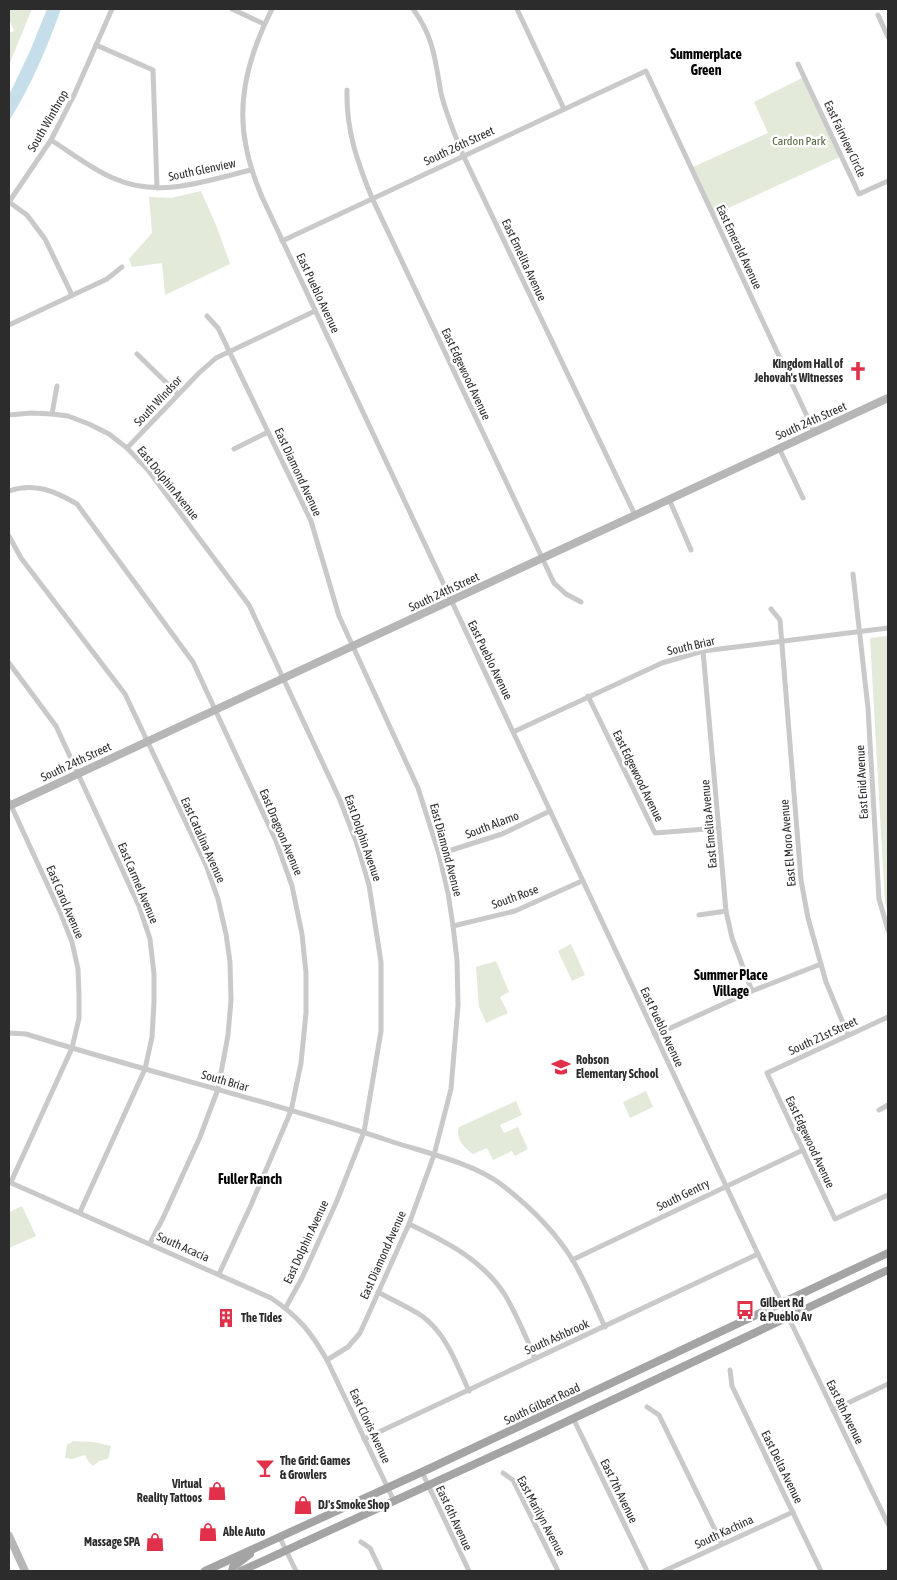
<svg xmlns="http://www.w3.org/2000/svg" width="897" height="1580" font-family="'Asap Condensed',sans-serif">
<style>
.green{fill:#e3ead9}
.water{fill:#c5dee9}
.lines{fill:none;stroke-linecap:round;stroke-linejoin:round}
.street{stroke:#c9c9c9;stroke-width:5}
.secondary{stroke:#b6b6b6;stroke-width:8}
.primary{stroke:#a4a4a4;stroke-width:8}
.labels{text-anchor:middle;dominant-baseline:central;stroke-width:5;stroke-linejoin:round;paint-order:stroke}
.street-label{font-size:12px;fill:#2c2c2c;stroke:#fff}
.park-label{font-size:12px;fill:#52663b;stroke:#fff}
.poi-label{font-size:12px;font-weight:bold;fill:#2c2c2c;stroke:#fff;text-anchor:start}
.neighbourhood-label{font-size:14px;font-weight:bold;fill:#000;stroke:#fff}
</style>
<rect width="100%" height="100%" fill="#fff"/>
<g class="green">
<path d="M9,9H32L9,65V33L14,31L9,19Z"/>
<path d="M804,77L842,156L713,215L691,168L768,133L754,102Z"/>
<path d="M201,191L218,230L230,264L165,295L162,263L132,267L129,259L152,233L149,197L171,198Z"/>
<path d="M888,636V911L885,903L870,638Z"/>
<path d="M571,944L585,975L572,981L558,951Z"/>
<path d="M496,961L509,992L500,997L508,1013L486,1023L479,1007L476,967Z"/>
<path d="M646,1091L653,1107L630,1118L623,1102Z"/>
<path d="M516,1101L522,1115L500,1125L504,1133L518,1127L528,1149L515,1156L512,1151L493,1160L487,1148L473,1154C464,1148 455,1138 459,1127Z"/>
<path d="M22,1206L36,1236L9,1248V1212Z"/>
<path d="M72,1441L94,1442L111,1446L108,1459L99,1461L93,1466L88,1461L85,1455L72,1459L65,1458L67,1444L71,1443Z"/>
</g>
<path class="water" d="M47,9H61C47,48 31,86 9,121V95L30,51Z"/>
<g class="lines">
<g class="street">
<path d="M232,9L264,24"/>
<path d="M272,9C251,50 236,99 246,146C249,164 255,180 262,197L758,1254L888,1524"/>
<path d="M413,9C434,37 435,60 441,93C446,114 455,135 463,155L635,515"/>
<path d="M517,9L564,109"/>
<path d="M878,15L888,37"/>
<path d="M96,45L153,70L157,188"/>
<path d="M798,64L859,194L888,181"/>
<path d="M347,90C346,130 357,161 372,198L554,583L566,594L581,602"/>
<path d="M51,140C70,152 93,170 113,178C160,199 204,181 251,170"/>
<path d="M9,202L51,140L74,95L112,9"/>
<path d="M9,202L27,215L45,239L72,295"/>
<path d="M282,241L646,71L814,431"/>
<path d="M207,316L218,328L311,521L339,616L418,788L439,854L448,893L453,926L457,960L458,1005L451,1089L434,1155L409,1224L360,1333L348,1347L327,1360"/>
<path d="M9,325L107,279L122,267"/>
<path d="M137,354L178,394"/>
<path d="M52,414L57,386"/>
<path d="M9,415L31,413L52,414L68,416L89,424L109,434L127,448L148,470L249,605L340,800L357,844L369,885L381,962V1031L364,1132L336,1203L302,1278L286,1307"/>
<path d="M127,448L199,373L216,358L315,311"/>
<path d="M779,448L803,498"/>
<path d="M234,449L268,432"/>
<path d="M9,491C34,482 55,491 77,504L193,662L276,841L292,886L302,934L306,973V1013L301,1063L291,1111L251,1205L219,1274"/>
<path d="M669,499L691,550"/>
<path d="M9,536L21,558L125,694L206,865L218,899L226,934L230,962L231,1000L228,1035L218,1089L200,1137L163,1218L150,1243"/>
<path d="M853,574L868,708L879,899L888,930"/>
<path d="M771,609L780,620L801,880L808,918L826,982L848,1035"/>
<path d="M703,651L726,911L732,938L752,991"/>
<path d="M9,663L56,726L139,906L150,939L154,974V1002L152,1037L145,1069L80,1212"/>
<path d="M588,696L655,833L719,828"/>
<path d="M513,732L662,663L703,651L888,628"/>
<path d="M9,801L61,914L72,942L78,969L79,995V1018L72,1048L11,1182"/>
<path d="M439,854L502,834L550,811"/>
<path d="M699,915L726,911"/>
<path d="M453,926L515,911L582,881"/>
<path d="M888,1017L767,1073L835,1219L888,1195"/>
<path d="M9,1033L26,1034C147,1072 270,1101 390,1141C423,1152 474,1163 502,1185C528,1205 554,1230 572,1259C585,1280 594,1304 605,1327"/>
<path d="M655,1035L752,991L821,964"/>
<path d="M879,1110L888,1105"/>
<path d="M9,1182L271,1298C298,1316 311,1332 327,1360L394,1501"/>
<path d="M409,1224C445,1241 483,1260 505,1295C517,1315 526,1337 535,1358"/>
<path d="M572,1260L803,1150"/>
<path d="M378,1292C392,1300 408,1307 422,1316C446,1333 457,1365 469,1391"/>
<path d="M730,1370L732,1386L821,1571"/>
<path d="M647,1407L659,1415L722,1544"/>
<path d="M833,1410L888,1384"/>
<path d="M573,1418L647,1571"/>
<path d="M364,1439L758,1254"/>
<path d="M422,1472L469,1571"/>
<path d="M503,1473L513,1480L558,1571"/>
<path d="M280,1538L296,1571"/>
<path d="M361,1542L370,1548L381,1571"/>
<path d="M664,1571L793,1512"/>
</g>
<g class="secondary">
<path d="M9,806C302,670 594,532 888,398"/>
<path d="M9,1536L25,1571"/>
</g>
<g class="primary">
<path d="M205,1571L422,1472L888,1253"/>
<path d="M232,1571L233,1567L250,1554"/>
<path d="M241,1571L536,1436L888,1270"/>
</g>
</g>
<defs>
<g id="church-bare" transform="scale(1.5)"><path d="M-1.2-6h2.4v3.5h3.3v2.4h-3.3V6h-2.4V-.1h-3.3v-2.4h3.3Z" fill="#e1304a" stroke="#fff" stroke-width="2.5" paint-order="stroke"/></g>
<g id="school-bare" transform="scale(1.5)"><path d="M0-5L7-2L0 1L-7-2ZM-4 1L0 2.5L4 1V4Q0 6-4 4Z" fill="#e1304a" stroke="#fff" stroke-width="2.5" paint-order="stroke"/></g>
<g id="bus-bare" transform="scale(1.5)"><path d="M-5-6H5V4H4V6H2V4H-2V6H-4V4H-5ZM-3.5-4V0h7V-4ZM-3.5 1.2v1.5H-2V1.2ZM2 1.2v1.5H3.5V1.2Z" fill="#e1304a" stroke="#fff" stroke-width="2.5" paint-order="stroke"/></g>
<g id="building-bare" transform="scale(1.5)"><path d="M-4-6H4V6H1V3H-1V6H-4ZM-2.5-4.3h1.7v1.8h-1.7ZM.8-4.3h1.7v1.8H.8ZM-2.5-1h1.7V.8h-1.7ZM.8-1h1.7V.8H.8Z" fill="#e1304a" stroke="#fff" stroke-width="2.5" paint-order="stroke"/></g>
<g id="bar-bare" transform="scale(1.5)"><path d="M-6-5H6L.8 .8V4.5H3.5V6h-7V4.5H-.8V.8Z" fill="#e1304a" stroke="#fff" stroke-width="2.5" paint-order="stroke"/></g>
<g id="shop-bare" transform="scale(1.5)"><path d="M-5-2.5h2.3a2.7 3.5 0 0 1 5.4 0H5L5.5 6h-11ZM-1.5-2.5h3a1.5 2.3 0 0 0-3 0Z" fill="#e1304a" stroke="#fff" stroke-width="2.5" paint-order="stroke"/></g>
</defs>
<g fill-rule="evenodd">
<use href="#church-bare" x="858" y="371"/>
<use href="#school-bare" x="561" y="1067"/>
<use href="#bus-bare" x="745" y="1310"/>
<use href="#building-bare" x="226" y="1318"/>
<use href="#bar-bare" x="265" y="1468"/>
<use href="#shop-bare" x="217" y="1491"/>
<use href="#shop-bare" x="303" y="1505"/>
<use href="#shop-bare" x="208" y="1532"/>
<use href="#shop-bare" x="155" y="1542"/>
</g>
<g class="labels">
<g class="street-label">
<text transform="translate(48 121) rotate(-60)">South Winthrop</text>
<text transform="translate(845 139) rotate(65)">East Fairview Circle</text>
<text transform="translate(459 146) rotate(-25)">South 26th Street</text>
<text transform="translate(202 170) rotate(-12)">South Glenview</text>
<text transform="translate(739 247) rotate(65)">East Emerald Avenue</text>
<text transform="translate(524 260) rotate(65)">East Emelita Avenue</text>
<text transform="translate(318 293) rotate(65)">East Pueblo Avenue</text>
<text transform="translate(466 374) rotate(65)">East Edgewood Avenue</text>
<text transform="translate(158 401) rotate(-47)">South Windsor</text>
<text transform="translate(811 421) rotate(-24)">South 24th Street</text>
<text transform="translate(298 472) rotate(65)">East Diamond Avenue</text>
<text transform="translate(168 483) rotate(51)">East Dolphin Avenue</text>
<text transform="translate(444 592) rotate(-25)">South 24th Street</text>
<text transform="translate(691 646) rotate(-13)">South Briar</text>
<text transform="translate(490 660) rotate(64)">East Pueblo Avenue</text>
<text transform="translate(76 762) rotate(-25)">South 24th Street</text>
<text transform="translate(638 776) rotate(64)">East Edgewood Avenue</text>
<text transform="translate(862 782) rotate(-93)">East Enid Avenue</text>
<text transform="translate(709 824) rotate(-95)">East Emelita Avenue</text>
<text transform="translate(492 825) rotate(-21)">South Alamo</text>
<text transform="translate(281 832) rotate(67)">East Dragoon Avenue</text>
<text transform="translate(363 838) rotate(71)">East Dolphin Avenue</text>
<text transform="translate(203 840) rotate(66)">East Catalina Avenue</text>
<text transform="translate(788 843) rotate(-95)">East El Moro Avenue</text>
<text transform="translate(446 850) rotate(75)">East Diamond Avenue</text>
<text transform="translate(138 883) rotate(67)">East Carmel Avenue</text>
<text transform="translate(515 897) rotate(-20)">South Rose</text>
<text transform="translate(65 902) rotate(67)">East Carol Avenue</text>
<text transform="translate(662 1027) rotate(65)">East Pueblo Avenue</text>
<text transform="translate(823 1036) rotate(-25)">South 21st Street</text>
<text transform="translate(225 1081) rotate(16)">South Briar</text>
<text transform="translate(810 1142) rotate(65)">East Edgewood Avenue</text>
<text transform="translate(683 1195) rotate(-26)">South Gentry</text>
<text transform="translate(306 1242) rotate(-65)">East Dolphin Avenue</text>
<text transform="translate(183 1247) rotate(24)">South Acacia</text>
<text transform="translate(383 1255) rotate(-66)">East Diamond Avenue</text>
<text transform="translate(557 1337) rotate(-24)">South Ashbrook</text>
<text transform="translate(542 1404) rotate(-25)">South Gilbert Road</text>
<text transform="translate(845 1412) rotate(64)">East 8th Avenue</text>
<text transform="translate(370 1426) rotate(65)">East Clovis Avenue</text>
<text transform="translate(782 1467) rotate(64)">East Delta Avenue</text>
<text transform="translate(619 1491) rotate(64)">East 7th Avenue</text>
<text transform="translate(541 1516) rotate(62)">East Marilyn Avenue</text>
<text transform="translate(454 1518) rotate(65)">East 6th Avenue</text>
<text transform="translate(724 1532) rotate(-25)">South Kachina</text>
</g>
<g class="park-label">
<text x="799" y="141">Cardon Park</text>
</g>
<g class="poi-label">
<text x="843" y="364" text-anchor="end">Kingdom Hall of<tspan x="843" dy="14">Jehovah's Witnesses</tspan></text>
<text x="576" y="1060">Robson<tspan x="576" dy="14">Elementary School</tspan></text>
<text x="760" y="1303">Gilbert Rd<tspan x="760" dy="14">&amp; Pueblo Av</tspan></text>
<text x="241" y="1318">The Tides</text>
<text x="280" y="1461">The Grid: Games<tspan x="280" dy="14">&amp; Growlers</tspan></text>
<text x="202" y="1484" text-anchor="end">Virtual<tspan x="202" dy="14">Reality Tattoos</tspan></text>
<text x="318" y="1505">DJ's Smoke Shop</text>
<text x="223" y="1532">Able Auto</text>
<text x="140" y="1542" text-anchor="end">Massage SPA</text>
</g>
<g class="neighbourhood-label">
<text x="706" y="54">Summerplace<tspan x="706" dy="16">Green</tspan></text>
<text x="731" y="975">Summer Place<tspan x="731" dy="16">Village</tspan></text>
<text x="250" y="1179">Fuller Ranch</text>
</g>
</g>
<rect width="897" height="1580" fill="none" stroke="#2c2c2c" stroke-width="20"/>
</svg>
